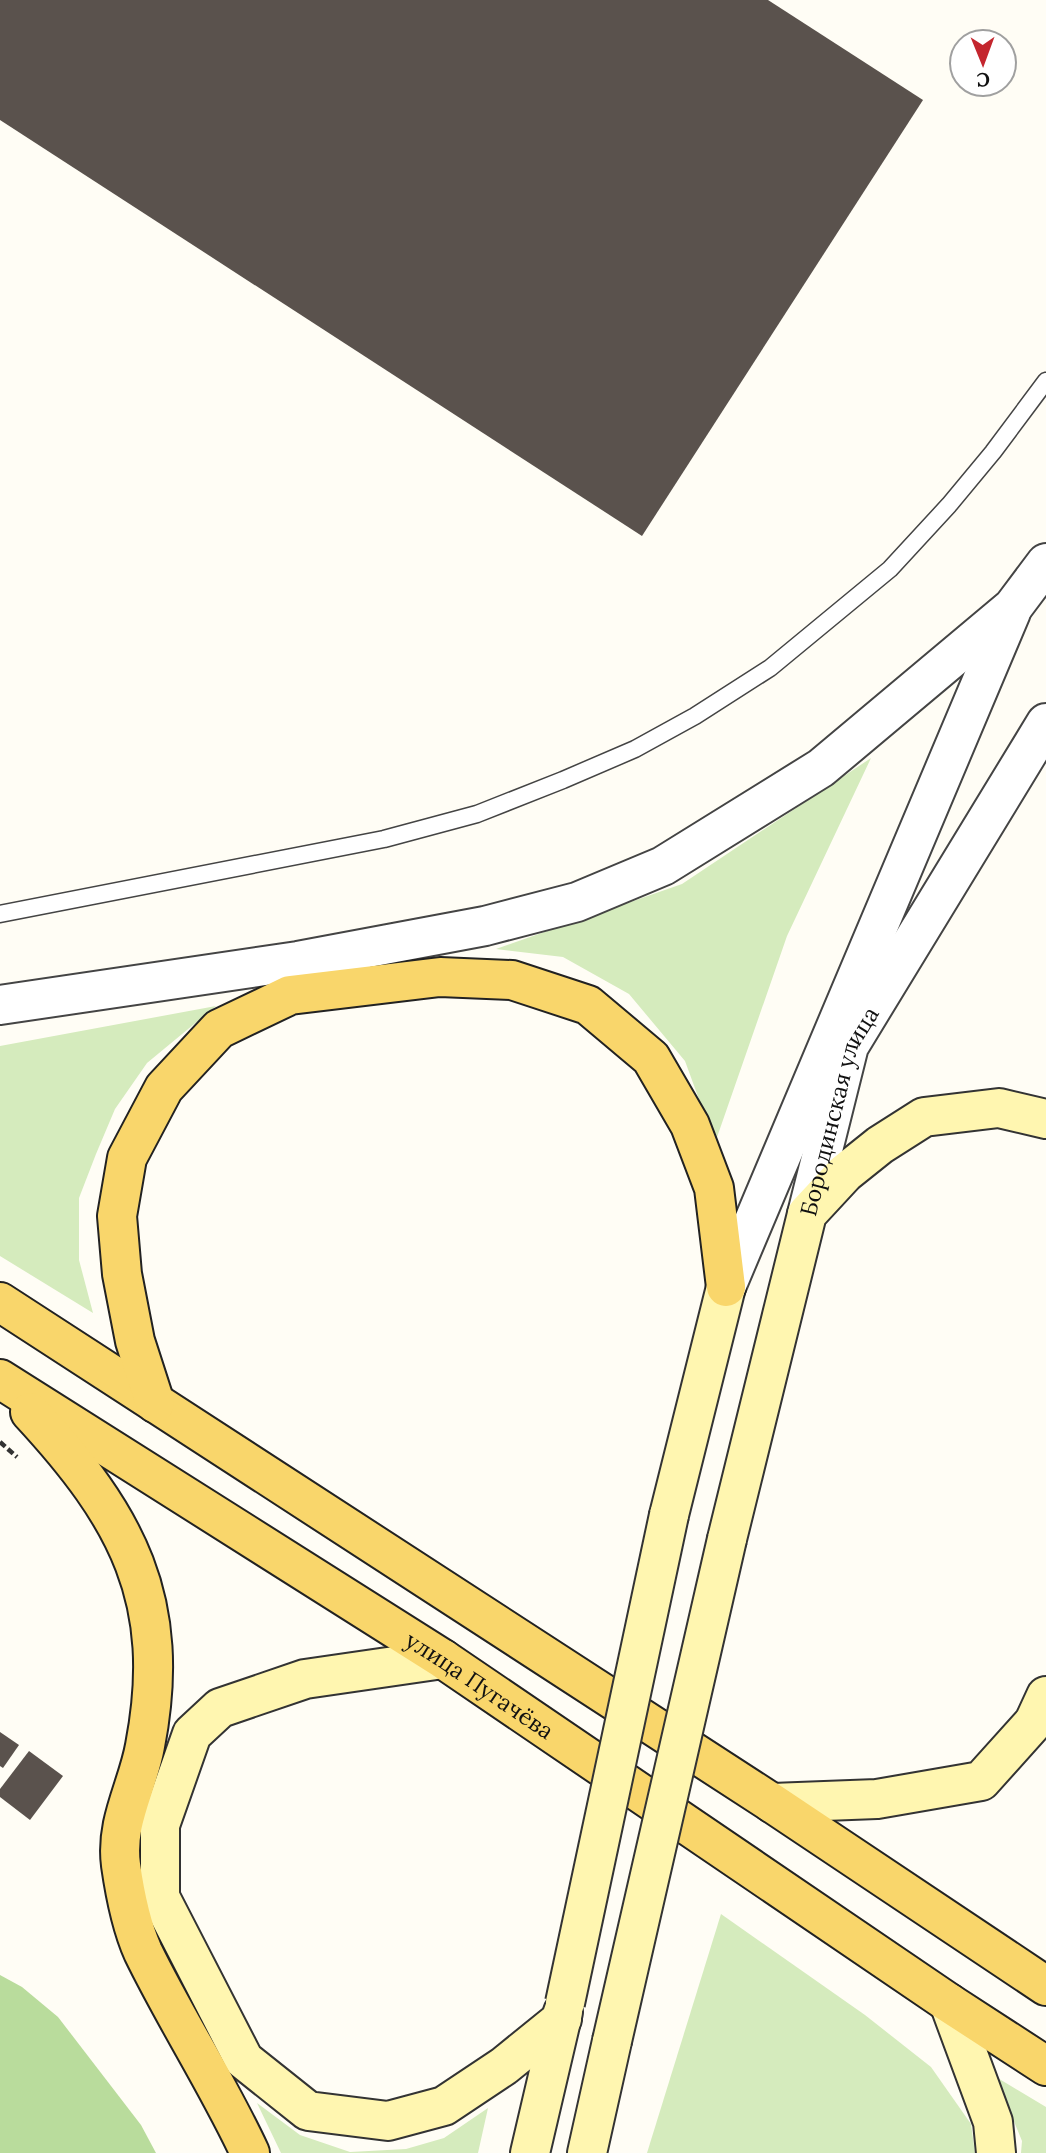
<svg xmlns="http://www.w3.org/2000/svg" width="1046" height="2153" font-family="Lora,serif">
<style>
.green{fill:#d5ebbd}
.forest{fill:#b9dc9c}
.building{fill:#5a524d}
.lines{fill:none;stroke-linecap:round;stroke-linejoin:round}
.service-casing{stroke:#444;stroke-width:19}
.tertiary-casing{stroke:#444;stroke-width:42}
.secondary-casing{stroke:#333;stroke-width:42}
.primary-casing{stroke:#222;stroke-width:42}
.path{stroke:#333;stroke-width:4.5;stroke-dasharray:7 3.5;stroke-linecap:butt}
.service{stroke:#fff;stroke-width:16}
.tertiary{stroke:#fff;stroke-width:38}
.secondary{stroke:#fff6b0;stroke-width:38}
.primary{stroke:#f9d66b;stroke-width:38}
.secondary-bridge-casing{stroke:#333;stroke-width:42;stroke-linecap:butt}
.secondary-bridge{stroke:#fff6b0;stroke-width:38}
.labels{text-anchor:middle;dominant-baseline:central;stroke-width:7;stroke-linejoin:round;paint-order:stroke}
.street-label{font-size:23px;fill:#111;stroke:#fff}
</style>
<rect width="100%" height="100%" fill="#fffdf5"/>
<g class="green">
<path d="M871,758L787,936L715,1143L685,1061L629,994L563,957L496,949L682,884Z"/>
<path d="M216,1006L147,1063L115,1109L96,1154L79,1198V1260L93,1313L0,1256V1046Z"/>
<path d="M721,1914L865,2015L931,2067L971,2124L975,2153H647Z"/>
<path d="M996,2077L1046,2107V2153H1021L1022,2141Z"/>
<path d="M257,2103L300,2135L350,2152L406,2149L444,2138L488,2108L478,2153H281Z"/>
</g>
<path class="forest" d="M0,1975L22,1987L58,2017L141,2125L156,2153H0Z"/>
<g class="building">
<path d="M0,0H768L923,100L642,536L0,120Z"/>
<path d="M0,1732L19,1745L3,1768L0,1766Z"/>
<path d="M29,1751L63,1776L30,1820L0,1797V1789Z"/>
</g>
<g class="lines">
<g class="service-casing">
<path id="service" d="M0,914L384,839L477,814L563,780L635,749L695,716L770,668L890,569L949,505L993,452L1046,381"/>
</g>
<g class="tertiary-casing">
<g id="tertiary">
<path d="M0,1005L298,961L485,926L577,902L663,866L821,768L1013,607L1046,563"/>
<path id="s1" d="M807,1214L849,1046L1046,723"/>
<path d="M726,1287L1011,612"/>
</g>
</g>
<g class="secondary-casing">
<g id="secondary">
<path d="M669,1515L726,1287"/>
<path d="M727,1539L807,1214L845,1173L880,1145L924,1117L999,1108L1046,1119"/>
<path d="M443,1659L305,1679L220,1708L192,1734L160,1825V1897L244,2060L308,2111L388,2121L444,2106L504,2066L562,2019"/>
<path d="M772,1803L877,1799L981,1781L1034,1722L1046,1696"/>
<path d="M949,2003L993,2122L996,2153"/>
<path d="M530,2153L563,2012"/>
<path d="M587,2153L612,2041"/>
</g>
</g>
<g class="primary-casing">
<g id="primary">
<path d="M0,1302L772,1803L1046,1986"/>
<path id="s2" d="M0,1379L443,1659L949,2003L1046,2066"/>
<path d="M155,1403L135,1341L122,1274L117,1216L127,1158L164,1088L219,1029L290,995L440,977L512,980L588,1005L651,1058L690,1125L714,1188L726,1287"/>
<path d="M30,1412C127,1517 173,1600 145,1746C138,1786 115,1822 121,1865C125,1893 131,1925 143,1952C176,2020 218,2084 250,2153"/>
</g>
</g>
<path class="path" d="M0,1442L17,1457"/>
<use href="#service" class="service"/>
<use href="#tertiary" class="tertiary"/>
<use href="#secondary" class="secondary"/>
<use href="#primary" class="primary"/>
<g class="secondary-bridge-casing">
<g id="secondary-bridge">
<path d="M565,2003L669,1515"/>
<path d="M612,2041L727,1539"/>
</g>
</g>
<use href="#secondary-bridge" class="secondary-bridge"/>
</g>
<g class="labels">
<g class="street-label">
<text stroke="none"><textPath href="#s1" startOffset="108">Бородинская улица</textPath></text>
<text stroke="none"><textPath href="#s2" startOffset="569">улица Пугачёва</textPath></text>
</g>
</g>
<g transform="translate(983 63) rotate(179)"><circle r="33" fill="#ffffff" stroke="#a0a0a0" stroke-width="2"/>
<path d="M0-5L12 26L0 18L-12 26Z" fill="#c4262e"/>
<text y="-10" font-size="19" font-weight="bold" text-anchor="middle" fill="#111111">С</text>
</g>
</svg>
